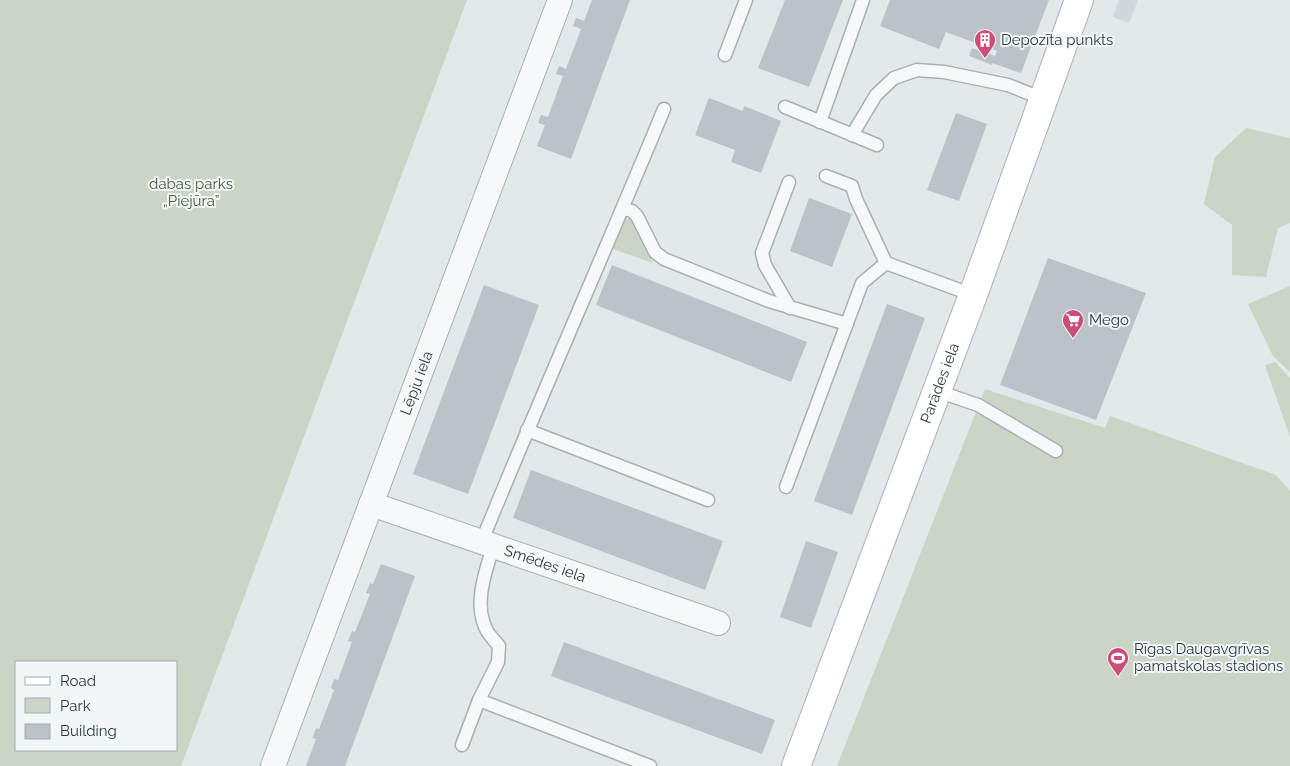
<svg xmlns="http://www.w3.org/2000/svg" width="1290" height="766" font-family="Raleway,sans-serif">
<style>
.built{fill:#d1d7dd}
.green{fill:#ccd5c5;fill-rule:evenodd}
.building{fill:#bbc2c8}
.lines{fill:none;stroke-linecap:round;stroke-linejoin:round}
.lane-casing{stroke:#a8b0b5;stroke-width:15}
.street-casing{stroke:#a8b0b5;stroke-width:26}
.secondary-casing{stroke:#a8b0b5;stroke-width:30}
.lane{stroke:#f6f8f9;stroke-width:12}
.street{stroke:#f6f8f9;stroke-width:24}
.secondary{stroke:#fff;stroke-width:28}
.labels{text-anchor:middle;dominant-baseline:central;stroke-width:4;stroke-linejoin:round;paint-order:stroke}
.poi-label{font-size:15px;fill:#2b3843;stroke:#f3f6f8;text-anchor:start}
.park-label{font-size:15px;fill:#475e39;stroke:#f3f6f8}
.street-label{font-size:15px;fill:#2b3843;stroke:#f3f6f8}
</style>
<rect width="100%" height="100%" fill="#e3e8eb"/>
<path class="built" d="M1119,0H1138L1129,23L1113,17Z"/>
<g class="green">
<path d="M0,0H467L181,766H0ZM16,662H176V750H16Z"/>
<path d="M1246,128L1290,138V223L1278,228L1266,277L1232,275V225L1204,204L1215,157Z"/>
<path d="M624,218L631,219L653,263L610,248Z"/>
<path d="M1290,286V372L1273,356L1248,304Z"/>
<path d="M1275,362L1290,378V437L1265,365Z"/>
<path d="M985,389L1105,428L1110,416L1276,475L1290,491V766H837Z"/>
</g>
<g class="building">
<path d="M592,0H630L571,159L537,146L545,125L538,123L541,115L548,117L563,76L556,74L559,66L566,69L581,29L573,26L576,18L584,21Z"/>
<path d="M785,0H843L809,87L758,68Z"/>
<path d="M890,0H1049L1021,73L992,63V65L969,56L972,48L995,56L997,51L946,32L939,49L880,26Z"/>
<path d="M709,98L743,111L744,106L781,121L761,173L731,162L735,150L695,135Z"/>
<path d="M956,113L987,124L959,201L927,190Z"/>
<path d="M809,198L852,214L832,267L790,251Z"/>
<path d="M1048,258L1146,293L1096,420L1000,385Z"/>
<path d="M612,265L807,342L791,382L596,305Z"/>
<path d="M484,285L539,305L468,494L413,474Z"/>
<path d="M887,304L925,318L852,515L814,501Z"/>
<path d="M531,470L723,541L705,590L513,518Z"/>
<path d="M806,541L838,552L811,628L780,617Z"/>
<path d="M381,564L415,576L345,766H306L316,739L312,738L314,734L316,728L319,729L334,690L331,688L334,679L338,680L352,642L348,641L352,631L355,632L370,594L366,593L370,583L373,584Z"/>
<path d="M564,642L775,720L762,754L551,676Z"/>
</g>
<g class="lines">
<g class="lane-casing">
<g id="lane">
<path d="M725,55L746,0"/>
<path d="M785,107L877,145"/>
<path d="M820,122L863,0"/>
<path d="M852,135L876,95L894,78L917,70L944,72L1008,85L1043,99"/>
<path d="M826,176L852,186L856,199L886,263"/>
<path d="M789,182L762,253L765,265L790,308"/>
<path d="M623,209L632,211L637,216L655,252L664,259L769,301L847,324"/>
<path d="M937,391L978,405L1056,451"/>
<path d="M527,430L708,500"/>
<path d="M786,487L862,283L886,263L973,295"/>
<path d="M481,543C540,398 604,254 664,109"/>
<path d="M479,700L498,662L499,646C495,641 490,636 487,631C473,605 485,573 493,547"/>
<path d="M462,745L479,700L650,766"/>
</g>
</g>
<g class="street-casing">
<g id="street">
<path id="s1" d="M371,504L718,623"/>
<path id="s2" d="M273,766L560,0"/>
</g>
</g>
<g class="secondary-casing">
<g id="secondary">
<path id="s3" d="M796,766L973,295L1079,0"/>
</g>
</g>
<use href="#lane" class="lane"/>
<use href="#street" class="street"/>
<use href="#secondary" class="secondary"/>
</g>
<defs>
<g id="building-pin" transform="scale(1.125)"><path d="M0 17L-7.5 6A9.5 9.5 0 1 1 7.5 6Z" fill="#cb4d78" stroke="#f3f6f8"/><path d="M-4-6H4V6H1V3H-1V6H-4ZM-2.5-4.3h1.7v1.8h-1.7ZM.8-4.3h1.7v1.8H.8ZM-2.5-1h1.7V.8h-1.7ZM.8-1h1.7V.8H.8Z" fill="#fff"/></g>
<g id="supermarket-pin" transform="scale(1.125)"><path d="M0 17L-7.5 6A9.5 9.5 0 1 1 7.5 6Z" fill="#cb4d78" stroke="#f3f6f8"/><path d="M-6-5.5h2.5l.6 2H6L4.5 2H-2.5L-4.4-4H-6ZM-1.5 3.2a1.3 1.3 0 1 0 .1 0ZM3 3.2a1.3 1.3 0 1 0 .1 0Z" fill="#fff"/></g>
<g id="stadium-pin" transform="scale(1.125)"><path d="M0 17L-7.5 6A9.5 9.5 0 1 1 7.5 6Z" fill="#cb4d78" stroke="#f3f6f8"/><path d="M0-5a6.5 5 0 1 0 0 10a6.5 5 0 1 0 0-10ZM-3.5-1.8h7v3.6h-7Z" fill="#fff"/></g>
</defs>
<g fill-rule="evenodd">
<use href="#building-pin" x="985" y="40"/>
<use href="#supermarket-pin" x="1073" y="320"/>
<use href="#stadium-pin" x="1118" y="658"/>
</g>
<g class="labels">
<g class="poi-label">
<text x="1001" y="40">Depozīta punkts</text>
<text x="1089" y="320">Mego</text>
<text x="1134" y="649">Rīgas Daugavgrīvas<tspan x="1134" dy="17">pamatskolas stadions</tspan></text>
</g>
<g class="park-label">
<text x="191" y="184">dabas parks<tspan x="191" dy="17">„Piejūra”</tspan></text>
</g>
<g class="street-label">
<text stroke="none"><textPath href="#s2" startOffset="409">Lēpju iela</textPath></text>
<text stroke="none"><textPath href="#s3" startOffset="409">Parādes iela</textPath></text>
<text stroke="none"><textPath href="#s1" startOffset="184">Smēdes iela</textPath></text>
</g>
</g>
<rect x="15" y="661" width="162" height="90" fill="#f3f6f8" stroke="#a3aab0"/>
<rect x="25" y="677" width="25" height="8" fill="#ffffff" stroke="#a3aab0"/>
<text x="60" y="686" font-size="15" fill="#2b3843">Road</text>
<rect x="25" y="698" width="25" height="15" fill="#ccd5c5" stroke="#a3aab0"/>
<text x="60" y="711" font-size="15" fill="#2b3843">Park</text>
<rect x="25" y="724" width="25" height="15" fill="#bbc2c8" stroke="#a3aab0"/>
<text x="60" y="736" font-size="15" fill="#2b3843">Building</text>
</svg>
